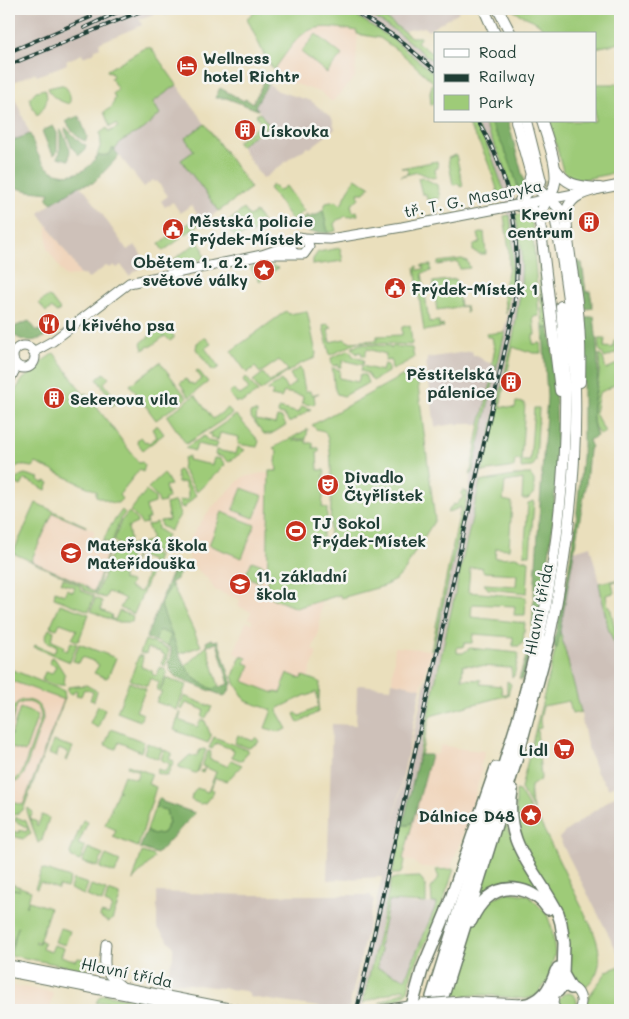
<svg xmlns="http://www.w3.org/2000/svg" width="629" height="1019" font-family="Mali,sans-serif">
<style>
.built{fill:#f0d5bc}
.industrial{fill:#cec1b9}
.green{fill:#9ecb78;stroke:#5e8456}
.forest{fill:#7eaf68;stroke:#4e764e}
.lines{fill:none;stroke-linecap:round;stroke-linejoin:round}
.primary-tunnel{stroke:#c1bfa1;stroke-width:10;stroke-dasharray:10 5;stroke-linecap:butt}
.secondary-casing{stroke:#667664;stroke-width:11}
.primary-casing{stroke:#667664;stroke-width:12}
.highway-casing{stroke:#667664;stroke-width:14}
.secondary{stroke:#fff;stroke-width:9}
.primary{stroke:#fff;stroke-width:10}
.highway{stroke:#fff;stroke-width:11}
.rail-casing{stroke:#1f3d34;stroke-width:4}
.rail{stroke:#f6f6f2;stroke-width:2;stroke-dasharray:5.5;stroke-linecap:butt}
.secondary-bridge-casing{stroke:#667664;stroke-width:11;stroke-linecap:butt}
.secondary-bridge{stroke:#fff;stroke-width:9}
.labels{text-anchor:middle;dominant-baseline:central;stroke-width:5;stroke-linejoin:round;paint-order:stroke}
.poi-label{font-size:16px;font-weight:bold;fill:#1f3d34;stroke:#f6f6f2;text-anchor:start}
.street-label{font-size:16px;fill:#1f3d34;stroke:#f6f6f2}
</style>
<rect width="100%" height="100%" fill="#f6f6f2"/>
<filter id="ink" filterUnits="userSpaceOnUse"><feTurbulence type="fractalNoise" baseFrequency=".02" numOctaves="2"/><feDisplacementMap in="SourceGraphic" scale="10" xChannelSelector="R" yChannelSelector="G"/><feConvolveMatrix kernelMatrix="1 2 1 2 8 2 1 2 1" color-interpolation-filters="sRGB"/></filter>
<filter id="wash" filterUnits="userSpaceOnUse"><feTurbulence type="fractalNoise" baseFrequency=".0096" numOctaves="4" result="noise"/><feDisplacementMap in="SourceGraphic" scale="20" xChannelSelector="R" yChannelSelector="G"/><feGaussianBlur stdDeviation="1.12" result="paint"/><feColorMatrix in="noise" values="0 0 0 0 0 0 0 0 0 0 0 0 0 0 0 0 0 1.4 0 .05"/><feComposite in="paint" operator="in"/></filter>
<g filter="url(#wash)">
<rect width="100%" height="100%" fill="#eadfbc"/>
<g class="built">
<path d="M329,26L358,31L355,77L332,102L322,93L287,81L274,70L289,49L304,32L313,28Z"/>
<path d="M47,225L75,265L80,275L65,276L47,248Z"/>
<path d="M263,473L269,474L267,596L296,608L321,601L319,632L312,650L317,652L308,677L307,685L281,694L275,693L243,681L247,658L234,653L246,622L252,623V620L248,618L251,612L238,606L240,600L215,590L208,579L191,564L186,544L211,508L243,477Z"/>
<path d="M53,512L95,531L91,541L101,546L104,541L111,544L95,592L81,583L31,561Z"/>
<path d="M395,647L431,650L421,688L392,682Z"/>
<path d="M9,680L64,700L23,806L9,801Z"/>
<path d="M441,745L462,749L485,751L480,768L482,769L471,811L451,868L419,867L415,862L403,859L431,755L438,754Z"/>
<path d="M9,985L53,992L50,1010H9Z"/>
</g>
<g class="industrial">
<path d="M9,9H182L165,16L163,10L146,17L141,18L139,17L142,25L99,43L100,47L95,49V51L93,53L83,57L82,54L66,61L67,64L37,76L35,73L9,84Z"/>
<path d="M342,9H361L397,32L435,63V76L394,40L355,15Z"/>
<path d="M373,9H457L459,12L428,31L425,27L403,31Z"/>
<path d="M269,84L278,91L311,101L332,118L335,129L310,148L308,147L292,157L263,179L240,146L269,125L255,106Z"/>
<path d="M177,85L251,188L203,222L191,205L180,213L173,202L165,207L161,201L168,196L157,181L155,182L153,180L144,187L115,150L121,141L144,129L160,114L153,102Z"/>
<path d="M9,89L11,96H14L30,134L9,142Z"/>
<path d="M472,121H483L488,129L504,165L515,201L521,244V288L518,310L361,1010H352L382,877L327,880L332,724L356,725L357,686L360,685L391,688L392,682L421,688L392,830L509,308L513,270L509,218L502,186Z"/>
<path d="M79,186L86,191L127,250L135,245L147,263L129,276L121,265L117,268L114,265L110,268L106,266L88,279L86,275H80L75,265L39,213L52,203Z"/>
<path d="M472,351L473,355H477L484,361L496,365L480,424H455L435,427L426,362L427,361V358Z"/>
<path d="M590,546L599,581L608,628L620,659V781L609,789L597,773L587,745L579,704L560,631L574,551Z"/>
<path d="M616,795L618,805L620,804V897L618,899L620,902V957L559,838L565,832Z"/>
<path d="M157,892L248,895H370L374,900L349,1009L339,1010L249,997V993L245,991L165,981L173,957V946L157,927Z"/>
<path d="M389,901L414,904L437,903L405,979L377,968L381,950L379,949Z"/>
</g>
<g class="green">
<path d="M259,9H342L355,15L394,40L432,72L435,76V103L431,105L430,92L433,82L401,53L380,38L357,34V31C305,22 304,28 274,70L265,57L247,18Z"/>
<path d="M361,9H373L411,37H421L417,42L435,56V63L397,32Z"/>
<path d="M512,9H620V43L595,48V34H544C542,18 522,19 512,9Z"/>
<path d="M316,34L342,55L327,73L301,52Z"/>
<path d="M146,47L151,48L177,85L153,102L160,114L144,129L121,141L115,150L113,148L109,155L97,156L101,144L100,133L107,128L109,132L118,127L116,124L110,127L104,112L112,107L115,98L113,93L118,90L111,78L113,76L110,71L108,72L107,70Z"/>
<path d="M595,84H620V172L579,180L570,176L563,171L550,121H595Z"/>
<path d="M61,85H63C69,89 72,98 69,104C60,101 51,98 48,88Z"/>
<path d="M45,89C49,98 46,108 37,115L30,103V98L36,91Z"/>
<path d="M260,113L269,125L240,146L237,142L262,124L256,115Z"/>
<path d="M465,121H473C479,130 485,140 489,150C496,165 499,181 507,195L499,197C492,170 482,143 465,121Z"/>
<path d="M483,121H489C503,144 513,166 519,192L512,194L504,165Z"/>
<path d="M205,124L251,188L219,211L181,160L194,151L185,138Z"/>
<path d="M456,155L463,186L460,187L459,184L453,185L448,158Z"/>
<path d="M437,161L438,168L435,169L436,177L432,178L418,172L401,176L408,173L407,168H401Z"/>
<path d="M422,177L437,185L440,198L427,200L426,194H422L418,178Z"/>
<path d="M355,178L370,186L364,193H358L359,198L351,205L353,212L357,211L358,215L348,217L345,216L343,218L337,220L334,224L336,231L328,233L323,210L326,203L336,201L341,205Z"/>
<path d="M273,185L279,191L286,186L304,211L292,220L269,188Z"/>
<path d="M244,209L249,216L256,212L267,229L236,237L232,234L225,224Z"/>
<path d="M515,214L528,215L532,221L539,316L533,317L535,335H533V344L541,343L542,353H533L528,351L527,352L513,347L500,406L515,408L516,402L525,403L521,461H530L534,408H539L536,461L532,467L521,468V461L515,460L514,467L482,472L514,333L521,287L522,251Z"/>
<path d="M510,215C515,252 513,278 506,314L504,297L505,281L509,269V250L504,216Z"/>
<path d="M199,216L203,222L186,234H183L180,230Z"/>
<path d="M177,231L180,236V239L163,251L159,244Z"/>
<path d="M484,232L486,254H480L473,251V246L480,242L478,234Z"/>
<path d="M539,240L550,328H543L538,255Z"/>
<path d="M198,242L203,249L205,259L176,265L174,259Z"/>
<path d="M340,248L343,261L313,265V259L318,252Z"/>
<path d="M462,259L467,261L470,268L460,269L458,262L438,265V262Z"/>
<path d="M265,263L269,266L278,268L260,281L251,269V267Z"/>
<path d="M431,265V271L422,273L429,322L439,321V326L443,325L444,327L424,331L415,267L418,266L417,270L424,269L423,267L421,266Z"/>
<path d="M456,279L460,306H466L467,313H466L465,306L437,310L433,282Z"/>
<path d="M47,297L51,298L60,310L56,313L52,308L46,312L39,303Z"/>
<path d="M286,311L289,314L307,311L316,353L315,358L298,365L260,391L253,381L263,373L270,382L288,370L279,360L260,373L255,367L247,373L231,351Z"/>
<path d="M327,324L332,328L328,329L330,342L344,339L349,342L377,340V336L402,335V327L410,325L412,343L411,345L359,342L330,355L323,326Z"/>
<path d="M166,326L174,336V338L170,341L165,336L150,347L149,346L143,350L141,343L161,327Z"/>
<path d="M505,332L472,474L470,475L480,424L496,365L492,364L495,348H494L492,337H487L486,334Z"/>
<path d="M204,338H206L211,344L205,348L219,367L214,371L212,370L196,349L197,343Z"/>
<path d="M598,339H605L604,347L613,348L614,341H617L616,353L605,358L599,349Z"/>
<path d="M360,344L390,346L391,349L393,346L412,348L414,358L392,370L391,360L385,361L386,354L367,349L365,356H362V353L358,352L357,354L352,348Z"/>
<path d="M349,350L354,357L364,360L363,365L343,360L341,367H338V364L336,366L332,365L331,358Z"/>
<path d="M54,353L84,395L86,393L139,463L142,462L145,465L143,472L139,470L119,495L122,499L118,503H113L96,496V491L36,463L33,467L19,465L9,474V400L23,379L41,366V362Z"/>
<path d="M599,354L603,358L606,369L617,364L620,370V387L618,383L599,393L595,413L605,432L600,435C585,422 598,390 599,374C600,368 599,361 599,354Z"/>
<path d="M160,362L187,398L156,420L130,385Z"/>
<path d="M384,364L388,365V372L373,381L367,373L361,371L362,366L382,371Z"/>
<path d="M299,368L301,369L305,391H310L311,395L319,393L314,395L315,403C311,406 305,404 302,403L303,396L284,392L281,398L271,396L273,393L270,390L268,392V390L281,380L287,389L295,383L290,374Z"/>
<path d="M332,368L340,370L339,378L358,382L360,375H365L368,383L344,396L337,394C333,387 334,376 332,368Z"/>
<path d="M198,370L208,382L189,397L180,383L186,379L190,384L192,383L193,385L202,379L196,371Z"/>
<path d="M411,371L417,377L435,520L414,553L405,570L397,579L384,586L341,598L340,595L336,596L296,608L267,596L269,471H277L276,464L277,451L273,448L308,429L306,439H294L293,441L306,440V443H313V448H319V452H317L318,470H324L325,473L323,476L325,478L322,507L327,508V522H323V544H329C330,525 336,443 324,431L316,429L312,425Z"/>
<path d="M104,373L109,378L104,383L118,402L111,406L106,399L109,396L97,379Z"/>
<path d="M246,377L258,392L241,403L239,401L236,403L229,393L233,389L237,394L238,393L240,395L249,389L243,381Z"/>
<path d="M195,395L213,419L228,408L232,414L186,444L167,416Z"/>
<path d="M301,406L311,409L291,422H289L284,415L278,414L279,408L299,413Z"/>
<path d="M253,412H257L256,420L275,424L277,417L282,418L286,425L271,434H264L250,416V413Z"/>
<path d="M236,415L259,441L257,447L238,444L239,437L220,433L218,440L211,438L210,433L208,434Z"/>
<path d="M156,426H158L164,434L143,450L137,442L138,439L141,437L145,442L147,441L149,443L157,437L152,429Z"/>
<path d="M204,436L208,441L218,443L216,448L197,444L195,451L185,448Z"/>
<path d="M238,447L245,450L229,462L223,457L215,455L216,450L236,454Z"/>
<path d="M189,456L188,460L212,465L214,458L221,459L225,465L197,492L182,469L184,458Z"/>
<path d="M179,470L196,495L184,508L181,507L179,501L188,500V491L184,482L178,483L176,472Z"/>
<path d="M164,473L171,485L165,486L168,498L165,499V502L159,503L158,499L148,488Z"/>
<path d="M25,474L39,478L38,480L44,483L45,481L49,483L46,490L25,479L21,486L15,483C16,478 20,475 25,474Z"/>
<path d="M525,474H530L534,480V493L528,499H522L523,479L505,482L503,500L512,502L509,549L496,548L495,558L515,557L529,561L527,593L488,589L484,584L516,586L517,574L484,572L481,567L470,568L468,592L526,597L525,615H514L515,606L472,604L471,617L525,623L523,642L520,646H513V637L473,634L472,643H465L463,647H457V653H463L470,648L518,653L519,654L514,676L512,677L511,668L463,665L462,679L481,680L480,684L501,686L502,694H507V681L511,684L508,695L430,716L421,755H419L480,482Z"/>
<path d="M242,488L263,496L254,518L233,510Z"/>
<path d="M463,490L468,493L433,650H431L461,507L447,513L453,504L456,505L464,496L461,493Z"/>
<path d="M146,491L155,498V503L146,506L149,519H146L147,523L141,524L139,520L130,511Z"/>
<path d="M534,501L530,555H524L528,503Z"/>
<path d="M173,502H176L180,515L170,531L161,526L160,521L169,520L166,504Z"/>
<path d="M36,503L86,526V527L53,513L31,561L81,583L94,592L111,544L104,541L101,546L109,528L122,510L125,513L120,519L95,594L84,590L80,584L13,553Z"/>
<path d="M129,512L136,519L137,523L128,527L130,540L127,541L129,545L138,543L139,546C130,549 121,546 114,541L121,521Z"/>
<path d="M222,512L255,525L242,558L209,545Z"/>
<path d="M157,522L158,529L167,535L159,553L142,546L141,543L151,541V535L147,525L154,524V523Z"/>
<path d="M114,545L132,552L124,572L107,565Z"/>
<path d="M140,550L147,551L158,556L134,614L120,608L125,599L119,596L108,592L105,598L96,595L106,569L123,575V580L131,582L129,588L141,592L152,561L137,555L134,562L136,554Z"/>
<path d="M252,561L265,566L259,582L245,576Z"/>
<path d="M63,578L79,585L82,591L94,596L89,611L54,598L55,591L64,595L67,589L73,592L75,587L61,583Z"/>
<path d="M617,580V581L612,582L614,593L606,595L608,606H610L620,652V659L608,628L599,583Z"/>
<path d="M172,585L201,646L179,654L172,635L167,646L155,641L159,630L171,634L160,603Z"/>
<path d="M95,598L102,601L101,610L112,615L111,618L115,620L119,611L133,616L132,622H116L91,611Z"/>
<path d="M60,604L89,614L79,640L77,641L72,639L77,630L71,627L60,623L57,629L50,627Z"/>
<path d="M49,629L54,631L52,641L64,646L63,649L67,651L71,642L77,644L70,662L34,647L35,645L54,653L57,646L46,641L45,637Z"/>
<path d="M560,631L581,712L572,714L569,701L543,706L540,720L541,728L537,729L541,779L531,786L530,798L534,811L521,789L522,784Z"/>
<path d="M145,640L169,649L165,666L161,664L165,655L160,652L148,648L146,654L140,653Z"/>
<path d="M79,644L116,658L108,677L106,678L94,673L99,665L93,661L82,657L79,663L73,661Z"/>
<path d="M207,646L219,687L212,689L195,679L185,666Z"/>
<path d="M139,655L143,657L141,667L153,671L152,674L156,676L160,667L165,669L167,673L159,691L157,689L159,682L150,678L147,686L130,680Z"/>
<path d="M241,656L247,658L245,663L250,665L243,681L274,693L275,692L281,693L284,686L282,685L287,673L301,679L303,676L320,682L318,712L298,723L294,714L296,713L300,716L318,707V699L316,692L307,696L306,695L279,708L277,711L287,729L279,732L265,728L272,710L246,701L235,683L233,676Z"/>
<path d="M51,657L55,659L65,675L64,685H54L42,680L45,672L52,674L56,666L49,663Z"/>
<path d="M13,670L64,691L65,698L23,810L15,815L9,813V801L23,805L64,700L9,680Z"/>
<path d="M166,678L186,685L177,710L168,706V704L167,706L156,702L162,692H160Z"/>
<path d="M129,682L146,689L136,711L143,714L140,721L117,712Z"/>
<path d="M86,685L97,691L94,701L90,700L93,692L84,689L81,696L76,695L77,691L75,690L73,694L68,692V687Z"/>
<path d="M184,696L212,707L205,719L202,717L204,710L186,703L182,710L180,708Z"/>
<path d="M22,700C35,699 43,706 43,719L24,774L18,781L9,784V782L15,780L22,773L41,718C41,705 29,698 17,705L9,730C9,717 9,706 22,700Z"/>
<path d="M98,706L105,709L98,728L90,723Z"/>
<path d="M20,708L38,715L25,752L9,747V741Z"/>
<path d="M180,712L181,713L179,720L197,727L201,720L205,721L211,736L208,743L174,730Z"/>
<path d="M111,729L144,742L141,752L119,742L116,749L105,745Z"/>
<path d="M238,735L253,741L256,737L259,742L249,748L235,743Z"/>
<path d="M214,737L248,750L242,761L232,757L234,750L216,743L212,749L209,748Z"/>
<path d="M53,741L73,747L67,761L65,760L68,753L59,749L56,757L49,754Z"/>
<path d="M147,743L162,749L158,759L144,753Z"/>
<path d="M204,749L206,750L197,772L195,773L179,767V765L190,755L196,757L200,750Z"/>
<path d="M164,750L172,753L169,759L174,761L167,776L156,773L158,769L165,772L170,764L161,760Z"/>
<path d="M208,751L211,752L209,759L227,766L231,760L242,765L227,781L215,778L211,789L214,790L213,793L205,803L200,804L191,800L192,795L197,788L208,792L216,772L205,767L203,773L200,772L201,770L203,771L205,767L202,766Z"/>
<path d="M128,765L152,774L148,784L156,787L138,847L113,837L116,830L105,825L110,810H112L111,808L118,791H120L118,790L124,775L136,779L139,771L127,767Z"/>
<path d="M516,790L519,791L532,812L534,815L536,814L591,926C600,946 606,971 586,986L575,985L568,979L567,940L524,849L516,822Z"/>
<path d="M155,807L166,810L169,823L163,833L153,835L147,830Z"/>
<path d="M28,808L33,812L30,819L37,822L36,825H38L42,815L49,818L42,840L38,843L27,811Z"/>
<path d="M505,814L507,827L542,892C519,879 498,881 478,898Z"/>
<path d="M16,817L26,821L31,834L23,839L10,835L12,831L19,833L20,830L26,832L28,828L15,821Z"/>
<path d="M83,820L88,822L78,844L85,847L80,861L72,858L70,853Z"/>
<path d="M413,821L403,859L405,860L403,870L400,874H392L403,825H409Z"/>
<path d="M88,848L103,854L98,867L82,862Z"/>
<path d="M142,852L152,855L154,858L133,880Z"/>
<path d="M106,855L120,861L115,873L100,868Z"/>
<path d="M42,869L70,878L67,888L59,886L58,889L40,882L37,889L35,888Z"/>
<path d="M454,869L440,911L412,972L408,990L404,996L399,999L379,1003L405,991L404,988L363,1003L391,880L395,878L420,877L426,887V903L389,901L379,948L381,950L377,968L405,979L437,903H432L431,887L439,878L436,870Z"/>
<path d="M73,879L88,884L84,895L70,889Z"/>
<path d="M9,883L31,891L26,907L29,901L50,908L39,942L36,941L35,943L39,944L40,940L44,942L42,949L51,952L54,945L64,948L61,956L76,961L78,958L90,960L85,970L10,955L18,927L9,954V889L20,890L9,888Z"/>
<path d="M91,885L106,890L102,902L87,896Z"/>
<path d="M108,891L120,895V898L112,920L108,922L100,917L101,913L109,915L112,906L105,903Z"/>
<path d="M508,892L528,895L547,914L552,929L555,953L548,981L536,996L526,999L485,995L450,996L475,920L491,899Z"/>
<path d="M60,928L70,931L65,945L55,942Z"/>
<path d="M620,966V993L617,996L620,999V1009L583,1010C587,995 599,984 607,971Z"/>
<circle cx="568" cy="1002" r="9"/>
<path d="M105,994L187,1010H116L118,1005L105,1002L96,1003L99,997Z"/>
</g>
<g class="forest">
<path d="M266,77L269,82L255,106L258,110L226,98H215L220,88L244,101L245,99L253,103Z"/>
<path d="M79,116L87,136L86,141C78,140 70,129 66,121Z"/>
<path d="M489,121H508L524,181L522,192H519C513,166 503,144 489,121Z"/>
<path d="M53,126L57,133V152L54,155L49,148L42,131Z"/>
<path d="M66,128L82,144L86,145L84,151L79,155L72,148L65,130Z"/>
<path d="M60,130L62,131L70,149L69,160L57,157L60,153Z"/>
<path d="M30,134C33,142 36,152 41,160C55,182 85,178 97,156L109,155L113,148L119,156L93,183L79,186L52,203L47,199L50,193L29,191L9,186V142Z"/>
<path d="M323,210L328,233L310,232L295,224L307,215L309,218L314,214L315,216Z"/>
<path d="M576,261L582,263L586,292L590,291L593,308L582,310Z"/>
<path d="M594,316C596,334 598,353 598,371C597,394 587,414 597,436L589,440L591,446L589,450L586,484L557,648L554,647V640L566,586L576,522L583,447V319Z"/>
<path d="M29,321L37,331L40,330L45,337C33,342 24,343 14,335L13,330L16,326Z"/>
<path d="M543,328H550C562,427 558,530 536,628C532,645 527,663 522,680L519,679L531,641L547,397Z"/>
<path d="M173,570L180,573L176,580L171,582L172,585L160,603L179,654L185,666L195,679L212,689L229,684L217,643L207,646L206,642L212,639L213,641L218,640L232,683L228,693L224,696L177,678L171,671L168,662L171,656V648L167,646L171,635L159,630L155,641L146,638Z"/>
<path d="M419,755H431L413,821L409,825H403Z"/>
<path d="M159,798L162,800L163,802L195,813L157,854L140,848L147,830L153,835L163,833L169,823L166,810L155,807Z"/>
</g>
</g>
<g filter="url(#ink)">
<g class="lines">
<path class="primary-tunnel" d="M548,180L555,216"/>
<g class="secondary-casing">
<g id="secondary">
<path d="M518,205L620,185"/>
<path d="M304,238L330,239L402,227L501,208"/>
<path d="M272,254H304L309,247C308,240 304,237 298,237L292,241L291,248L295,254"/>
<circle cx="24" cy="357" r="11"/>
<path d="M33,352L53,341L129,283L262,255L291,245"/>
<path d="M9,381L17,366"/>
<path d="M106,944C104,969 102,970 121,986"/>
<path d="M9,965L239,1010"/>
<path d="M9,972L203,1010"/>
<path d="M554,996L553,1004L556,1010"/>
<path d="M462,1001L541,1005C551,1001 554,991 563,988C577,983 585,999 579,1010"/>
<path d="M459,1008L507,1010"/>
<path d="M382,1010L416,1005"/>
</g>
</g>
<g class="primary-casing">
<g id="primary">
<path d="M484,9L495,34"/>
<path d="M498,9L511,34"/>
<path d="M516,121L533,182C542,198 559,201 565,220"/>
<path d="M526,121L541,181"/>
<path d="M542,121C547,139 560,169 554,187C549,202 540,204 540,223L560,391"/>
<path d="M555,168C567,186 577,186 597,188"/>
<path d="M517,205L528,190L530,177"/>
<path d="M517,205L534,211L540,222"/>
<path d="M580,382C581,355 580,328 577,302C575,282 562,222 568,207C574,194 588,192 600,188"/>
<path d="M539,638C563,528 571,418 561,306"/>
<path d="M549,640C567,558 577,473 575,389C574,331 565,273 555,216"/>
</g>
</g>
<g class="highway-casing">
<g id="highway">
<path d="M512,790C503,845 536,869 558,913L561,923L564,943L563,974L571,988"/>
<path d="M471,921C475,912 480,904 487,898C506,881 535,889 548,909"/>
<path d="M558,991V968"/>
<path d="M443,996L518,754L549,640"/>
<path d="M432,997L520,713L539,638"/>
<path d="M521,1005C542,1003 550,989 556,971"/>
<path d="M412,1006L422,970L446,913L496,768"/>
</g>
</g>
<use href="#secondary" class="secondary"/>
<use href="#primary" class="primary"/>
<use href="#highway" class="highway"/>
<g class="rail-casing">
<g id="rail">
<path d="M351,9L397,38L435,70"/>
<path d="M84,28L124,9"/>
<path d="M9,52L91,17"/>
<path d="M9,65L146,9"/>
<path d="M9,103L10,102"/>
<path d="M357,1010L514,309C522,243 513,179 478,121"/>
</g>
</g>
<use href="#rail" class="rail"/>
<g class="secondary-bridge-casing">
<g id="secondary-bridge">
<path d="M501,208L517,205"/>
<path d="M423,1004L462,1001"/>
<path d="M431,1010L459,1008"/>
</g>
</g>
<use href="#secondary-bridge" class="secondary-bridge"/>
</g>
</g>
<defs>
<g id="hotel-disc" transform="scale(1.125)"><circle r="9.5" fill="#c8321e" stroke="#f6f6f2"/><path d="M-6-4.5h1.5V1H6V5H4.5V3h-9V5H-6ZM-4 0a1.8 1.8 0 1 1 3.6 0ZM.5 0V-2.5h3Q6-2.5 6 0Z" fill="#fff"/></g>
<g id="building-disc" transform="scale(1.125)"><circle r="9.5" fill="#c8321e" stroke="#f6f6f2"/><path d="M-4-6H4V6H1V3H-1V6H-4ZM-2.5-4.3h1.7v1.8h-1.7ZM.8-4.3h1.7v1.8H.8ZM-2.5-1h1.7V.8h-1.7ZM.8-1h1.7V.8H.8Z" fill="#fff"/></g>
<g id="civic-disc" transform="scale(1.125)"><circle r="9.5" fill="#c8321e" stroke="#f6f6f2"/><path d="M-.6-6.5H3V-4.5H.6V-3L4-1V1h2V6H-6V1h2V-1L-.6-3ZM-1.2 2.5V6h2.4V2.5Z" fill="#fff"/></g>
<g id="sight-disc" transform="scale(1.125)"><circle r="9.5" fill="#c8321e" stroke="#f6f6f2"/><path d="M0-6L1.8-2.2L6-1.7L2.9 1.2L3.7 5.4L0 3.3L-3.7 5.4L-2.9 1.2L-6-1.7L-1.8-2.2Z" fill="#fff"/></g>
<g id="restaurant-disc" transform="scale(1.125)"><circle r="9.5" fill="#c8321e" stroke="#f6f6f2"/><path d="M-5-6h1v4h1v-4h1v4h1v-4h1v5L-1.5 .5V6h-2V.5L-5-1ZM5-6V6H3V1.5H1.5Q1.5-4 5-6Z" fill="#fff"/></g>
<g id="theatre-disc" transform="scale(1.125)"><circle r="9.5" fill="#c8321e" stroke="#f6f6f2"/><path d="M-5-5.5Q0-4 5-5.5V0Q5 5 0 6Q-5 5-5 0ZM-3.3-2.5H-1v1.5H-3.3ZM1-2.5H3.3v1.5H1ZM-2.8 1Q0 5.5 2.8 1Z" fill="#fff"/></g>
<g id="stadium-disc" transform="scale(1.125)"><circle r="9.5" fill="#c8321e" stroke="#f6f6f2"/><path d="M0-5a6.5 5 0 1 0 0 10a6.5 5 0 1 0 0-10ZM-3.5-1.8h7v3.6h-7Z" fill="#fff"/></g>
<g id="school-disc" transform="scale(1.125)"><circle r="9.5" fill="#c8321e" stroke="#f6f6f2"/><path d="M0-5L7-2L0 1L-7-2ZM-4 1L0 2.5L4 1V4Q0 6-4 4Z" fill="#fff"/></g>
<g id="supermarket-disc" transform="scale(1.125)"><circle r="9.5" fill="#c8321e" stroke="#f6f6f2"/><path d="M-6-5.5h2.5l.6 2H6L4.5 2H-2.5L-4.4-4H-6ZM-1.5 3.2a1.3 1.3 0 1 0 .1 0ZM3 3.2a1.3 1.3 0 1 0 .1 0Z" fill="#fff"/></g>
</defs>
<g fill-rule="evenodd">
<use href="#hotel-disc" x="187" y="66"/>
<use href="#building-disc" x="245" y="130"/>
<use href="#building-disc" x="589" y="222"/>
<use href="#civic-disc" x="173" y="229"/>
<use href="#sight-disc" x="264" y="270"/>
<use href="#civic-disc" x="395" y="288"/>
<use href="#restaurant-disc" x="49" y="324"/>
<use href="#building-disc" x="511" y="382"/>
<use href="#building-disc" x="54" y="398"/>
<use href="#theatre-disc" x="328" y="485"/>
<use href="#stadium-disc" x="296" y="531"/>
<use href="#school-disc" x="71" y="553"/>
<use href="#school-disc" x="240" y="584"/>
<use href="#supermarket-disc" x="564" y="749"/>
<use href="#sight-disc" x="531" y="815"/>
</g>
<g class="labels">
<g class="poi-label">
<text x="203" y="57">Wellness<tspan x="203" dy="18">hotel Richtr</tspan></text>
<text x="261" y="130">Lískovka</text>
<text x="573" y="213" text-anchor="end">Krevní<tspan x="573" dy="18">centrum</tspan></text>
<text x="189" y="220">Městská policie<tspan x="189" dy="18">Frýdek-Místek</tspan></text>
<text x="248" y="261" text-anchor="end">Obětem 1. a 2.<tspan x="248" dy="18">světové války</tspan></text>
<text x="411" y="288">Frýdek-Místek 1</text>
<text x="65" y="324">U křivého psa</text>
<text x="495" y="373" text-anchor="end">Pěstitelská<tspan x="495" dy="18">pálenice</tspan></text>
<text x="70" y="398">Sekerova vila</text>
<text x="344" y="476">Divadlo<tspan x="344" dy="18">Čtyřlístek</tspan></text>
<text x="312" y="522">TJ Sokol<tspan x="312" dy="18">Frýdek-Místek</tspan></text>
<text x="87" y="544">Mateřská škola<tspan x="87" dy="18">Mateřídouška</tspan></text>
<text x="256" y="575">11. základní<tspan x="256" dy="18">škola</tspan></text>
<text x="548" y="749" text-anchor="end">Lidl</text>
<text x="515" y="815" text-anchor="end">Dálnice D48</text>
</g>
<g class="street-label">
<text transform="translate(473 198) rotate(-11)">tř. T. G. Masaryka</text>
<text transform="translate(538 609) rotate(-79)">Hlavní třída</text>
<text transform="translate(127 972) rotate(12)">Hlavní třída</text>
</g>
</g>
<rect width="629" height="1019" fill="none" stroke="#f6f6f2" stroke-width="30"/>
<rect x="434" y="32" width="162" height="90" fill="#f6f6f2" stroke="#a0aca6"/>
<rect x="444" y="49" width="25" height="8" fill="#ffffff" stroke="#a0aca6"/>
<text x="479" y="58" font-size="15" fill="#1f3d34">Road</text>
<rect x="444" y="74" width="25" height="8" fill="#1f3d34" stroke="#a0aca6"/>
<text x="479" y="82" font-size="15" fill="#1f3d34">Railway</text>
<rect x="444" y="95" width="25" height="15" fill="#9ecb78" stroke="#a0aca6"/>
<text x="479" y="108" font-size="15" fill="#1f3d34">Park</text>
</svg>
